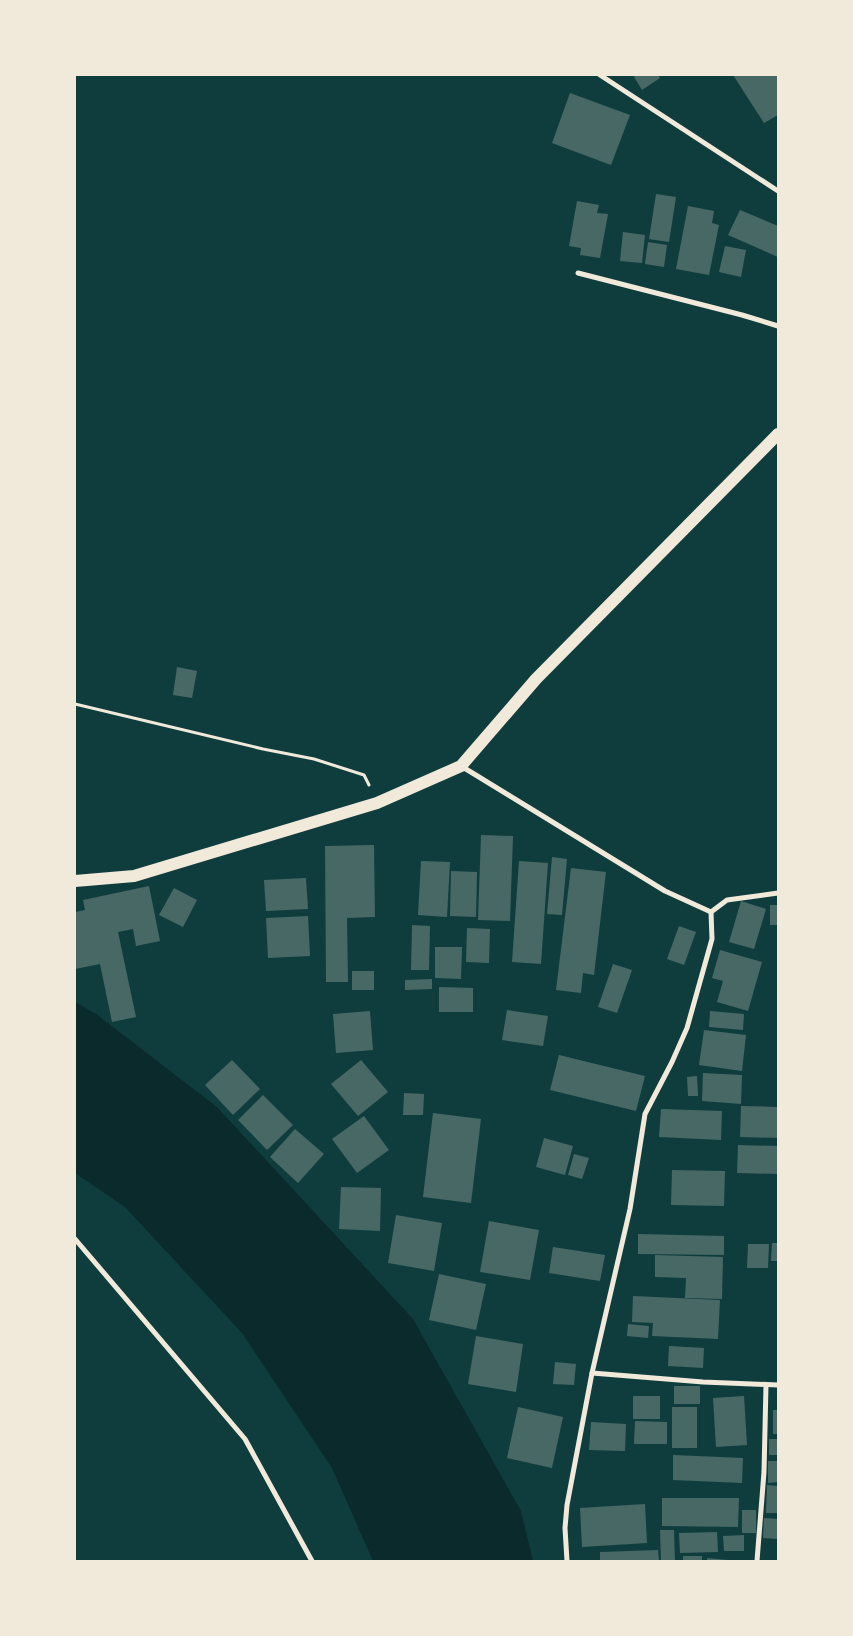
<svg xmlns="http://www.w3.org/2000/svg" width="853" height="1636" font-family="Lato,sans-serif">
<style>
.water{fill:#0a2a2b}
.building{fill:#486865}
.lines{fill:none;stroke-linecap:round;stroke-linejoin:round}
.path{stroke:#f1e9da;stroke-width:3}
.minor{stroke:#f1e9da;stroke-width:5}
.primary{stroke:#f1e9da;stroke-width:12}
</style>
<rect width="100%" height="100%" fill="#0f3d3e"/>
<path class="water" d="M75,1002L96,1014L217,1107L413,1319L521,1511L533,1561H373L332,1468L242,1333L125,1207L75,1173Z"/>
<g class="building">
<path d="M633,75H658L660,78L642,90Z"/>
<path d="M733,75H778V115L764,123Z"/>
<path d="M570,93L630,115L611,165L552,143Z"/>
<path d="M656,194L676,197L669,242L649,239Z"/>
<path d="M577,201L599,205L597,213L608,214L600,258L580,255L581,248L569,246Z"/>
<path d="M688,206L714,211L712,223L719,225L709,275L676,269Z"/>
<path d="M740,210L778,226V257L728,235Z"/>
<path d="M623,232L645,235L642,263L620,261Z"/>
<path d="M648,242L667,245L664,267L645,264Z"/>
<path d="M725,246L746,250L741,277L719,272Z"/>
<path d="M177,667L197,671L192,698L173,695Z"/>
<path d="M481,835L513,836L510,921L478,920Z"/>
<path d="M374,845L375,917L347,918L348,982H326L325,846Z"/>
<path d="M552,857L567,859L562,915L547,914Z"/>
<path d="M421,861L450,862L447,917L418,915Z"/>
<path d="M519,861L548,863L541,964L512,962Z"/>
<path d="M571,868L606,872L594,975L583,973L581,993L556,990Z"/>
<path d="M451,871L477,872L476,917L450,916Z"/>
<path d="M306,878L308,909L266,911L264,880Z"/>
<path d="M149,886L160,941L136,946L133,929L118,932L136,1017L112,1022L100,964L75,969V912L85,910L83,900Z"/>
<path d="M174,888L197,900L183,927L159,915Z"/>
<path d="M741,901L766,909L754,949L729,942Z"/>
<rect x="770" y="905" width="8" height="20"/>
<path d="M308,916L310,956L268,958L266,918Z"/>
<path d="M412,925L430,926L429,970H411Z"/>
<path d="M679,926L696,932L684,965L667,959Z"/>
<path d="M467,928L490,929L489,963L466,962Z"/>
<path d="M435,947H462L461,979L435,978Z"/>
<path d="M720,950L762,962L748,1011L717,1002L723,981L712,978Z"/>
<path d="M613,964L632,970L617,1013L598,1007Z"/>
<rect x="352" y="971" width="22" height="19"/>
<path d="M432,979V989L405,990V980Z"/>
<path d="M439,987L473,988V1012H439Z"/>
<path d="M507,1010L548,1016L543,1046L502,1040Z"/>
<path d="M370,1011L373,1050L336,1053L333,1014Z"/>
<path d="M710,1011L744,1014L743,1030L709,1027Z"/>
<path d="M704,1030L746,1035L742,1071L699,1065Z"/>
<path d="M559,1055L645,1076L636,1111L550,1090Z"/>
<path d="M232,1060L260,1089L233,1115L205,1085Z"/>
<path d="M361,1060L388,1092L358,1116L331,1084Z"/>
<path d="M703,1073L742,1075L741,1104L702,1101Z"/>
<path d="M697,1076L698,1096H688L687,1077Z"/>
<path d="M404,1093L424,1094L423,1115H403Z"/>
<path d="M263,1095L293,1125L267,1150L238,1120Z"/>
<path d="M741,1106L778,1107V1138L740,1137Z"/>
<path d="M661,1109L722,1111L721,1140L659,1137Z"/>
<path d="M433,1113L481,1119L471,1203L423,1197Z"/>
<path d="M364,1116L389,1150L357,1173L332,1139Z"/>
<path d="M295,1129L324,1154L298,1183L270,1157Z"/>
<path d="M544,1138L573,1146L565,1175L536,1167Z"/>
<path d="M738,1145L778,1146V1174L737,1173Z"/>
<path d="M574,1154L589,1158L582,1179L568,1175Z"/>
<path d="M672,1170L725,1171L724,1206L671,1205Z"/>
<path d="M341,1187L381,1188L380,1231L339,1229Z"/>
<path d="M396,1215L442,1223L434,1271L388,1263Z"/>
<path d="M489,1221L539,1230L530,1280L480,1272Z"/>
<path d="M638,1234L724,1236V1255L638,1254Z"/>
<path d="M772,1243H778V1261H771Z"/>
<path d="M748,1244H769L768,1268H747Z"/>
<path d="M553,1247L605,1255L600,1281L549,1273Z"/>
<path d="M655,1255L723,1257L722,1299L685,1298L686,1278L655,1277Z"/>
<path d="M439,1274L486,1284L476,1330L429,1320Z"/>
<path d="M633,1296L720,1300L718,1339L652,1336L653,1323L632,1322Z"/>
<path d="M628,1324L649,1326L648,1338L627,1336Z"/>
<path d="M476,1336L523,1344L516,1392L468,1384Z"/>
<path d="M669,1346L704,1348L703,1368L668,1366Z"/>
<path d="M555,1362L576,1364L574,1385L553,1384Z"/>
<rect x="674" y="1386" width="26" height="18"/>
<rect x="633" y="1396" width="27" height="23"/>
<path d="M744,1396L747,1445L716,1447L713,1398Z"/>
<path d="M518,1407L563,1417L552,1468L507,1458Z"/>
<rect x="672" y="1407" width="25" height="41"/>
<rect x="773" y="1410" width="5" height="24"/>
<path d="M635,1421L667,1422V1444H634Z"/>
<path d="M591,1422L626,1424L625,1451L589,1450Z"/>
<rect x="769" y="1439" width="9" height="16"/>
<path d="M673,1455L743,1458L742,1483L673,1480Z"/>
<path d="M768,1461H778V1482L768,1483Z"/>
<path d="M767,1485L778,1486V1513H766Z"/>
<path d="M662,1498H739L738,1527L662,1526Z"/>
<path d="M645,1504L647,1543L582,1547L580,1508Z"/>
<rect x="742" y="1510" width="14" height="23"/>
<path d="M764,1518L778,1519V1539L763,1538Z"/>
<path d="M660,1530H674L675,1561H661Z"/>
<path d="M717,1532L718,1552L680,1553L679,1533Z"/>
<path d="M744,1535V1551H724L723,1536Z"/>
<path d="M658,1550L659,1561H600V1552Z"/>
<rect x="683" y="1556" width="19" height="5"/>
<path d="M707,1558L728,1560V1561H707Z"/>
</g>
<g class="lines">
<path class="path" d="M75,704L263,749L314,759L364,775L369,785"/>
<g class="minor">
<path d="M600,75L778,191"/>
<path d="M578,273L742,315L778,326"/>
<path d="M461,766L665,891L711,912L727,900L778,893"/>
<path d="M75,1239L245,1439L312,1561"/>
<path d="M592,1373L703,1382L778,1385"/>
<path d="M567,1561L565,1528L567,1505L592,1373L630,1209L645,1114L672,1062L687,1028L712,939L711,912"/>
<path d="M757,1561L764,1472L766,1385"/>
</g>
<path class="primary" d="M75,881L134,876L377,803L461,766L536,679L778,434"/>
</g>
<rect width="853" height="1636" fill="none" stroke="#f1e9da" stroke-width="152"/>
</svg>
